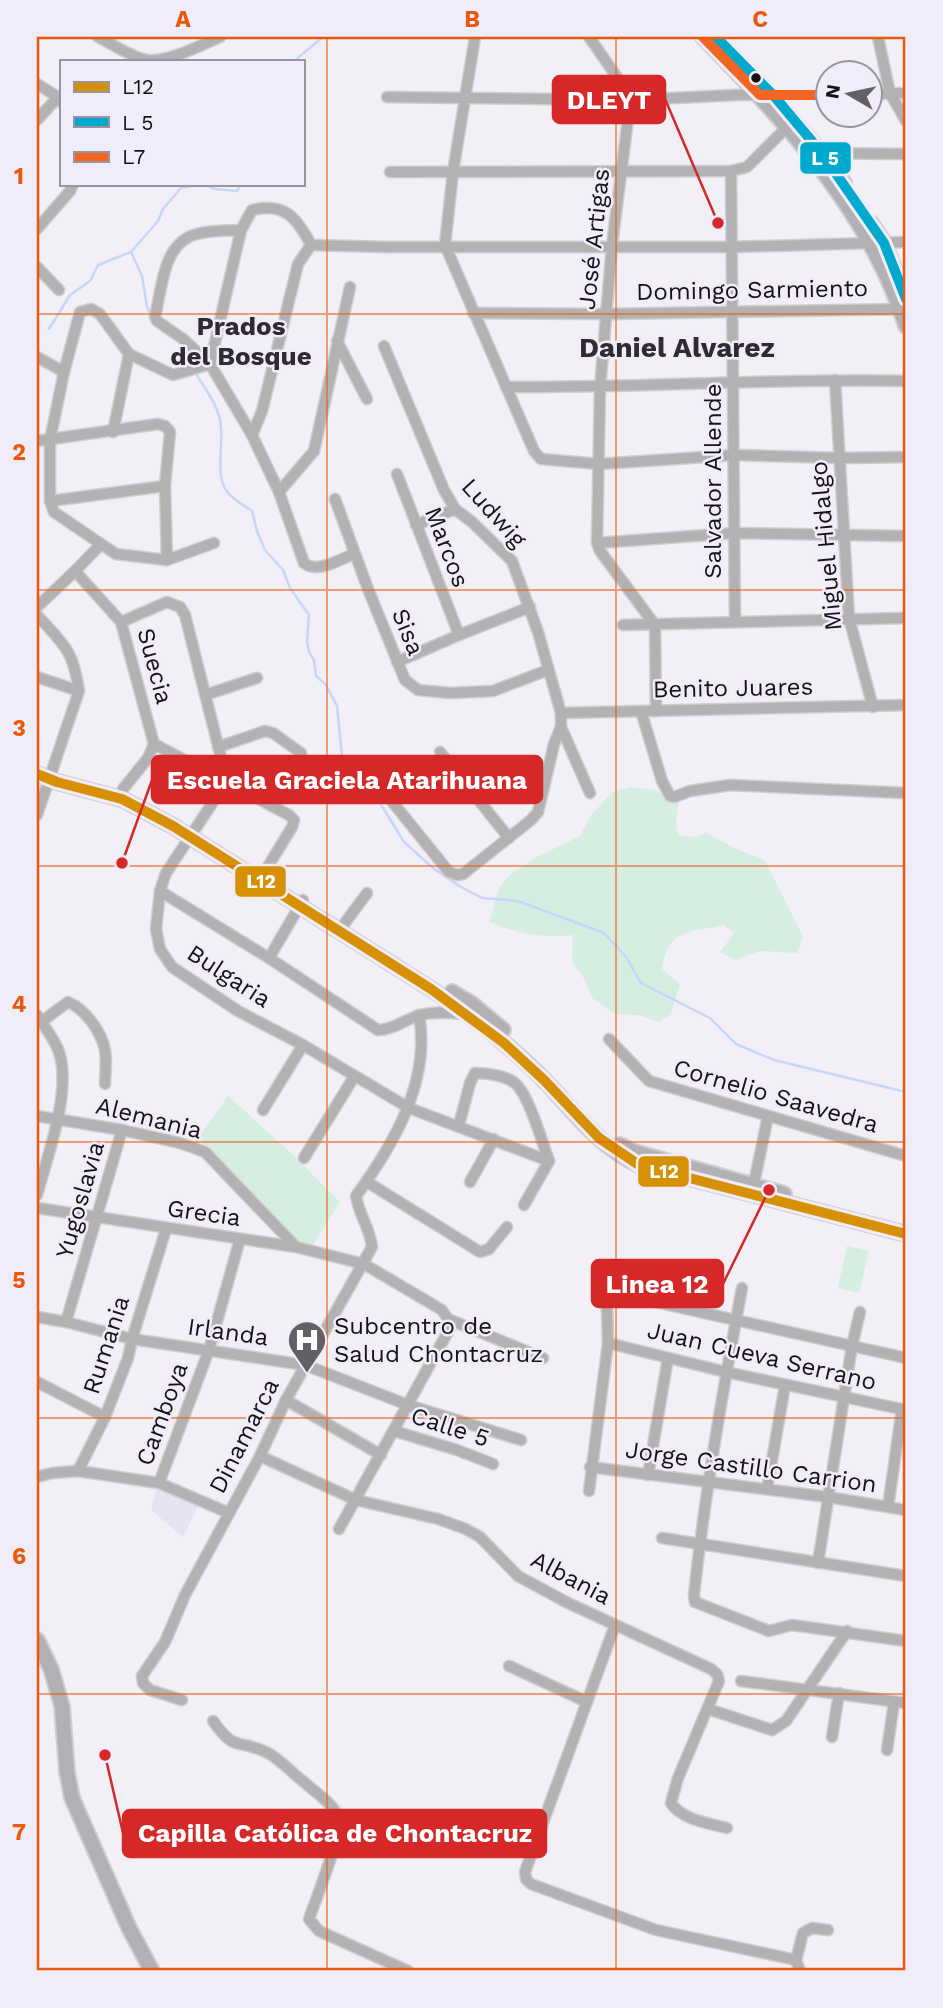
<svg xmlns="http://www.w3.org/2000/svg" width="943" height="2008" font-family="'Work Sans',sans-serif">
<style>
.education{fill:#e8e3f2}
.green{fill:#d5eedf}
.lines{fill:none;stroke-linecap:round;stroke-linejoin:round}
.stream{stroke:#c7d7f9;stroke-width:2.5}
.minor-casing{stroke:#cfcdd1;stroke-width:13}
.secondary-casing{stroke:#cfcdd1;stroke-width:18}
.minor{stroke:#b3b1b2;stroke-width:10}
.secondary{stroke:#b2b0b2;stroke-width:14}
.bus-1-casing{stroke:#f1ecf9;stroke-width:16}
.bus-2-casing{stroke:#f1ecf9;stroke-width:16}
.bus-3-casing{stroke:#f1ecf9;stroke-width:16}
.bus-1{stroke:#d59003;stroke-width:10}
.bus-2{stroke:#00a9ce;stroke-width:10}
.bus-3{stroke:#f26522;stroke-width:10}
.grid{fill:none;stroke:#e8590c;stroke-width:2;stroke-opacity:0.55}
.bus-dot{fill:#151317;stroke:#f1ecf9;stroke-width:2.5}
.labels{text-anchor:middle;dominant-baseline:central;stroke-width:5;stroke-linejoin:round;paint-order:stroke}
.street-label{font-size:24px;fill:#151317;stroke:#f1ecf9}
.poi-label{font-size:24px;fill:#151317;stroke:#f1ecf9;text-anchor:start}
.neighbourhood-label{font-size:26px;font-weight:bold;fill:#2f2b35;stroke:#f1ecf9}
.quarter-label{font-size:28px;font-weight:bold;fill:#2f2b35;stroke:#f1ecf9}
.leader{fill:none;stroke:#d62828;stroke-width:2.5}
.callout-dot{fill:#d62828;stroke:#f1ecf9;stroke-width:2.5}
.callout{fill:#d62828;stroke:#d62828;stroke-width:2.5}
.callout-label{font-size:26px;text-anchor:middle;font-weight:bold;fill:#fff}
.line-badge{stroke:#f1ecf9;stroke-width:2.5}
.badge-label{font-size:19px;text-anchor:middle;font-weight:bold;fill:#fff}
.neatline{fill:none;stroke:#e8590c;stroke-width:2.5}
.grid-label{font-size:23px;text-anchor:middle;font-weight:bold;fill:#e8590c}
</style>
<rect width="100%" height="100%" fill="#f2eff6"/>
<path class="education" d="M158,1486L199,1504L183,1537L151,1510Z"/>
<g class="green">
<path d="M630,787L656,790L665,798L679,800L676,821L678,835L694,837L707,833L734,848L765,861L803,937L797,953L760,951L734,960L720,952L734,933L724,925C690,933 669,927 662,969L680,984L671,1014L659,1022L639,1015L616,1014L593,999L583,977L572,962L573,935C538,938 521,934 489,922L500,886L511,874L533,859L580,836L590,817L612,792Z"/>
<path d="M228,1096L289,1151L340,1202L313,1245L298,1243L198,1138Z"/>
<path d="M847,1246L869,1251L859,1293L838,1288Z"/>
</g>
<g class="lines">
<g class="stream">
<path d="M294,61L323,37"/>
<path d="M151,316L147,307L142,276L131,252L158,221L163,209L181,188L202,184L215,189L237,191L241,184"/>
<path d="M49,329L70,295L90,281L98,265L131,252"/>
<path d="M187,347C190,355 191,365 196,373C203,387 215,400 219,416C227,441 211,476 230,495C236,501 245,506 252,511L257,531L265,550L283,570L290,588L309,615L307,641L309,652L314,660L316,676L326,685L337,706L342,756L355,776L357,787L364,795L372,793L377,798L404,842L434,869L461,887L482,898L518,901L604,933L626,957L641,983L710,1018L736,1044L774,1060L906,1092"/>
</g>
<g class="minor-casing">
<g id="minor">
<path d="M98,37C113,44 130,57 147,60C167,63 201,45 220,37"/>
<path d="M475,37L453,172L445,245L534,451L541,459L599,464L734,455L840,458L906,457"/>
<path d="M589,37L633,100L628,119L612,245L600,388L597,543L600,551L655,625L656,711"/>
<path d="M878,37L890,93L906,121"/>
<path d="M37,84L58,97L61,102"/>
<path d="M870,94L906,93"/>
<path d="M387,97L633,100L736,95H828"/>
<path d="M37,120L58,97"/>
<path d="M819,153L906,154"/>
<path d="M731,171L735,622"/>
<path d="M390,172L731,171L747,167L791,123"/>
<path d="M37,229L70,191L73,184"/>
<path d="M37,267L59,290"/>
<path d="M473,313L607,314L903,309"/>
<path d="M337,341L367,399"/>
<path d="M384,346L444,490L455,509L472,522L512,561L538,632L561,713V727L590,793"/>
<path d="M37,357L64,372"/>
<path d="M835,380L849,618L873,707"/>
<path d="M506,387C639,388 773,378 906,381"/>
<path d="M113,432L129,354"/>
<path d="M252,435L262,411L298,264L311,245"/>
<path d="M37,441L158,424L165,426L170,432L165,486L167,560"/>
<path d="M397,474L459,635"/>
<path d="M279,492L314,451L350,287"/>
<path d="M335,499L368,589L405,680L418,690L450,693L493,691L548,670"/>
<path d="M50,501L165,486"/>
<path d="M416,525L455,509"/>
<path d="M597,543L735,533L906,536"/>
<path d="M101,544L116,554L167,560L214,543"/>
<path d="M354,554C340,559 318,574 304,563L279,492L252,435L210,364L241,230L252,210C285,202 297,218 311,245L385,247H732L906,242"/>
<path d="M75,571L101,544L54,512L50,501V440L64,372L80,312L91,309L100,314L129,354L173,375L210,364L183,339L157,321L155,317C162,288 163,242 197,234C211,230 227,231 241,230"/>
<path d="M37,607L75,571L121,622L154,744L148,758L123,789"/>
<path d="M37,615C64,645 73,649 79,691L37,815"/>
<path d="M121,622L167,602L180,607L185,615L227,781L166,873L160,891L156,929L160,949L172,967L238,1011L303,1045L409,1108L549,1161"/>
<path d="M623,625L906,618"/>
<path d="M397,662L459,635L530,607"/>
<path d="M37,677L79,691"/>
<path d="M205,695L257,678"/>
<path d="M641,711L662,781L670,796L674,797L690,791L730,785L906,793"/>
<path d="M561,713L906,705"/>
<path d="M154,744L289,815L294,820L292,827L259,881"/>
<path d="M218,747L265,731L273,733L301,753"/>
<path d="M440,752L509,838"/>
<path d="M373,778L449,872L457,875L463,874L531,820L538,812L554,744L561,727"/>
<path d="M160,891L269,958L378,1030C393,1030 406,1019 420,1015C435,1011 451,1013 466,1014"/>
<path d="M339,931L367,893"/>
<path d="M269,958L303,900"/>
<path d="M37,1015C44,1026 55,1040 59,1052C72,1090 47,1158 37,1195"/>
<path d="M41,1022L68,1002C85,1009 101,1031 105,1050C107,1061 105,1074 105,1084"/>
<path d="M609,1039L649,1081L906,1156"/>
<path d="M263,1110L303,1045"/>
<path d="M37,1116L122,1130L180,1143L205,1152L296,1247"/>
<path d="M459,1125L470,1083L475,1073C487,1073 509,1076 517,1085C530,1099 542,1142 549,1161"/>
<path d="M304,1158L354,1077"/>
<path d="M367,1182L480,1252L489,1249L507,1227"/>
<path d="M470,1182L494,1139"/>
<path d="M753,1188L768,1116"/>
<path d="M524,1205L549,1161"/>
<path d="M37,1208L296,1247L364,1264L442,1310L448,1319L543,1358"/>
<path d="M742,1288C723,1390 705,1492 694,1595L695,1602L769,1631L792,1625L906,1641"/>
<path d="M606,1291L906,1358"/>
<path d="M37,1317L66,1322L132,1339L305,1365L408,1405L521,1440"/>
<path d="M66,1322L122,1130"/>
<path d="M608,1343L726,1372L906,1410"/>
<path d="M37,1382L105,1417"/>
<path d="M286,1400L381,1455"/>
<path d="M394,1431L457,1450L493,1464"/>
<path d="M260,1456L356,1500L438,1519L466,1529L480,1537L518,1576L568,1603L711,1669L717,1674L719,1681L678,1778L671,1803C682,1820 708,1823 727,1828"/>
<path d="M590,1467L828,1497L906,1510"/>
<path d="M78,1471L105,1417L128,1358L132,1339L166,1229"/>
<path d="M648,1475L668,1358"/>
<path d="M37,1477L52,1473L78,1471L159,1483L229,1513"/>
<path d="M159,1483L209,1350L240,1239"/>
<path d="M767,1489L785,1385"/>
<path d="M589,1491L608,1343L606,1268"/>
<path d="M888,1507L902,1409"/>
<path d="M339,1529L450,1328L448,1319"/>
<path d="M662,1538L906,1576"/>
<path d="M818,1563L852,1346L860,1312"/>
<path d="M615,1625L525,1872L526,1879L531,1884L656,1930L796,1960"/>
<path d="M509,1666L587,1702"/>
<path d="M741,1681L906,1703"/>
<path d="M182,1700L150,1690L143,1683L142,1676L165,1642L185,1595L260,1456L286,1400L372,1247C370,1228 359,1215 356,1196C394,1144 431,1081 419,1015"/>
<path d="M708,1709L772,1730L786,1721L847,1631"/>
<path d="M213,1721C236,1753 235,1738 266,1752C279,1758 292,1773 304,1782C315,1792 331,1802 338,1816C344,1831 315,1901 309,1919L319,1931L408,1971"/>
<path d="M832,1737L839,1693"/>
<path d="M887,1750L894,1702"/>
<path d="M800,1971L796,1960L803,1933L812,1928L828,1930"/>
</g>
</g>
<g class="secondary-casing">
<g id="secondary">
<path d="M703,37C786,123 869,209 906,326"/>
<path d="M758,81L821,152L844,183"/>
<path d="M871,223L884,243L900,284"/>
<path d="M37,774L57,782L122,799L173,826L431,989C472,1016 510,1045 544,1080C574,1111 599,1147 639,1165L906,1234"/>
<path d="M452,992L472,1004L503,1030"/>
<path d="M620,1145L634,1152L784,1194"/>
<path d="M37,1640L51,1669L62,1706L67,1772L72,1798L129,1928L152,1971"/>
</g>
</g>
<use href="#minor" class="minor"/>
<use href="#secondary" class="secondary"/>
<g class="bus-1-casing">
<path id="bus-1" d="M37,774L57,782L122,799L173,826L431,989L504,1043L544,1080L599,1138L639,1165L906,1234"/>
</g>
<g class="bus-2-casing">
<path id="bus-2" d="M716,37L774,96L821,152L884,243L906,299"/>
</g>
<g class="bus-3-casing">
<path id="bus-3" d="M703,37L760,95H828"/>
</g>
<use href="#bus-1" class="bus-1"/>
<use href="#bus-2" class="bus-2"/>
<use href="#bus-3" class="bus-3"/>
</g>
<path class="grid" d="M327,37V1971M616,37V1971M37,314H906M37,590H906M37,866H906M37,1142H906M37,1418H906M37,1694H906"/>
<defs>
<g id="hospital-pin" transform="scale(2.0125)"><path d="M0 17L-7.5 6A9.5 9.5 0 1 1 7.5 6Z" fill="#626065" stroke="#f1ecf9"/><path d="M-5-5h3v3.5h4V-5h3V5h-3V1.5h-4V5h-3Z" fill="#fff"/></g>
</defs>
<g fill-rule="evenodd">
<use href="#hospital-pin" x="307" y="1340"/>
</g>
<circle class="bus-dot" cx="756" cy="78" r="6"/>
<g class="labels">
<g class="street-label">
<text transform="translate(594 239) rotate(-84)">José Artigas</text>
<text transform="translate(752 290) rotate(-1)">Domingo Sarmiento</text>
<text transform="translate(713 481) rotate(-90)">Salvador Allende</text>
<text transform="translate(494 513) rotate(48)">Ludwig</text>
<text transform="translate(826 546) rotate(-95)">Miguel Hidalgo</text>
<text transform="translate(447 547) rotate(69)">Marcos</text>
<text transform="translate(408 632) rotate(68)">Sisa</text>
<text transform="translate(155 666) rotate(75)">Suecia</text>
<text transform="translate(733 688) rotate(-1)">Benito Juares</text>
<text transform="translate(229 976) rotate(33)">Bulgaria</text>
<text transform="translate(776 1096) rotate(16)">Cornelio Saavedra</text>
<text transform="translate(149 1118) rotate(14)">Alemania</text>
<text transform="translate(80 1200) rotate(-74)">Yugoslavia</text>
<text transform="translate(204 1213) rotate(8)">Grecia</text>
<text transform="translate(228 1332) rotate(8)">Irlanda</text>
<text transform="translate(106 1345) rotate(-72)">Rumania</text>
<text transform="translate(762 1356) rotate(13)">Juan Cueva Serrano</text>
<text transform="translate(162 1414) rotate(-70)">Camboya</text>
<text transform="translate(450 1427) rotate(18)">Calle 5</text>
<text transform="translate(244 1436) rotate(-63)">Dinamarca</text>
<text transform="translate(751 1467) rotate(8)">Jorge Castillo Carrion</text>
<text transform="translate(571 1578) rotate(28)">Albania</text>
</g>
<g class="poi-label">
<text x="334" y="1326">Subcentro de<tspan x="334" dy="28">Salud Chontacruz</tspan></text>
</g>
<g class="neighbourhood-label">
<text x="241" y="326">Prados<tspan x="241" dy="30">del Bosque</tspan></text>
</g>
<g class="quarter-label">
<text x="677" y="347">Daniel Alvarez</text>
</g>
</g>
<path class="leader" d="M718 223L665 99M122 863L152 780M769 1190L723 1284M105 1755L123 1833"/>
<g class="callout-dot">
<circle cx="718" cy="223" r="7"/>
<circle cx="122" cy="863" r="7"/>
<circle cx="769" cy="1190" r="7"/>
<circle cx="105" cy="1755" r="7"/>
</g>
<g class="callout">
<rect x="553" y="76" width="112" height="47" rx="7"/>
<rect x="152" y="756" width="390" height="47" rx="7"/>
<rect x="592" y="1260" width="131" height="47" rx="7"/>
<rect x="123" y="1810" width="423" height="47" rx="7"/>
</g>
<g class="callout-label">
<text x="609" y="109">DLEYT</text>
<text x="347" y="789">Escuela Graciela Atarihuana</text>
<text x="657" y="1293">Linea 12</text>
<text x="335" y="1842">Capilla Católica de Chontacruz</text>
</g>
<g class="line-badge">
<rect x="799" y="141" width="53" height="34" rx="7" fill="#00a9ce"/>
<rect x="234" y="865" width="53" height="33" rx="7" fill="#d59003"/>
<rect x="637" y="1155" width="53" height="33" rx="7" fill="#d59003"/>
</g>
<g class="badge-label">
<text x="825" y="165">L 5</text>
<text x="261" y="888">L12</text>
<text x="664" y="1178">L12</text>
</g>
<rect width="943" height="2008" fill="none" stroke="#f1ecf9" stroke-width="77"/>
<rect x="60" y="60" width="245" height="126" fill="#f1ecf9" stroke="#99959f" stroke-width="2"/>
<rect x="74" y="82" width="35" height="10" fill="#d59003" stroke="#99959f" stroke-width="2"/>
<text x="122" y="94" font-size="21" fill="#151317">L12</text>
<rect x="74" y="117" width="35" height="10" fill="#00a9ce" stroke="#99959f" stroke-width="2"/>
<text x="122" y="130" font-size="21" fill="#151317">L 5</text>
<rect x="74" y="152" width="35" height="10" fill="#f26522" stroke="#99959f" stroke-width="2"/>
<text x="122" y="164" font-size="21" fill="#151317">L7</text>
<g transform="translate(849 94) rotate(279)"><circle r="33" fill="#f1ecf9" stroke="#99959f" stroke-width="2"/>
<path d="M0-5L12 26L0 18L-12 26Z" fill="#626065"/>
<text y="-10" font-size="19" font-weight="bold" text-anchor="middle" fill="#151317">N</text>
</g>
<rect x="38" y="38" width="866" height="1931" class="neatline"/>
<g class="grid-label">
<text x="183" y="27">A</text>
<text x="472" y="27">B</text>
<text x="760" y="27">C</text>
<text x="19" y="184">1</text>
<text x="19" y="460">2</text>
<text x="19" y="736">3</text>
<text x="19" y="1012">4</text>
<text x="19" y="1288">5</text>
<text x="19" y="1564">6</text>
<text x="19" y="1840">7</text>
</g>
</svg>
